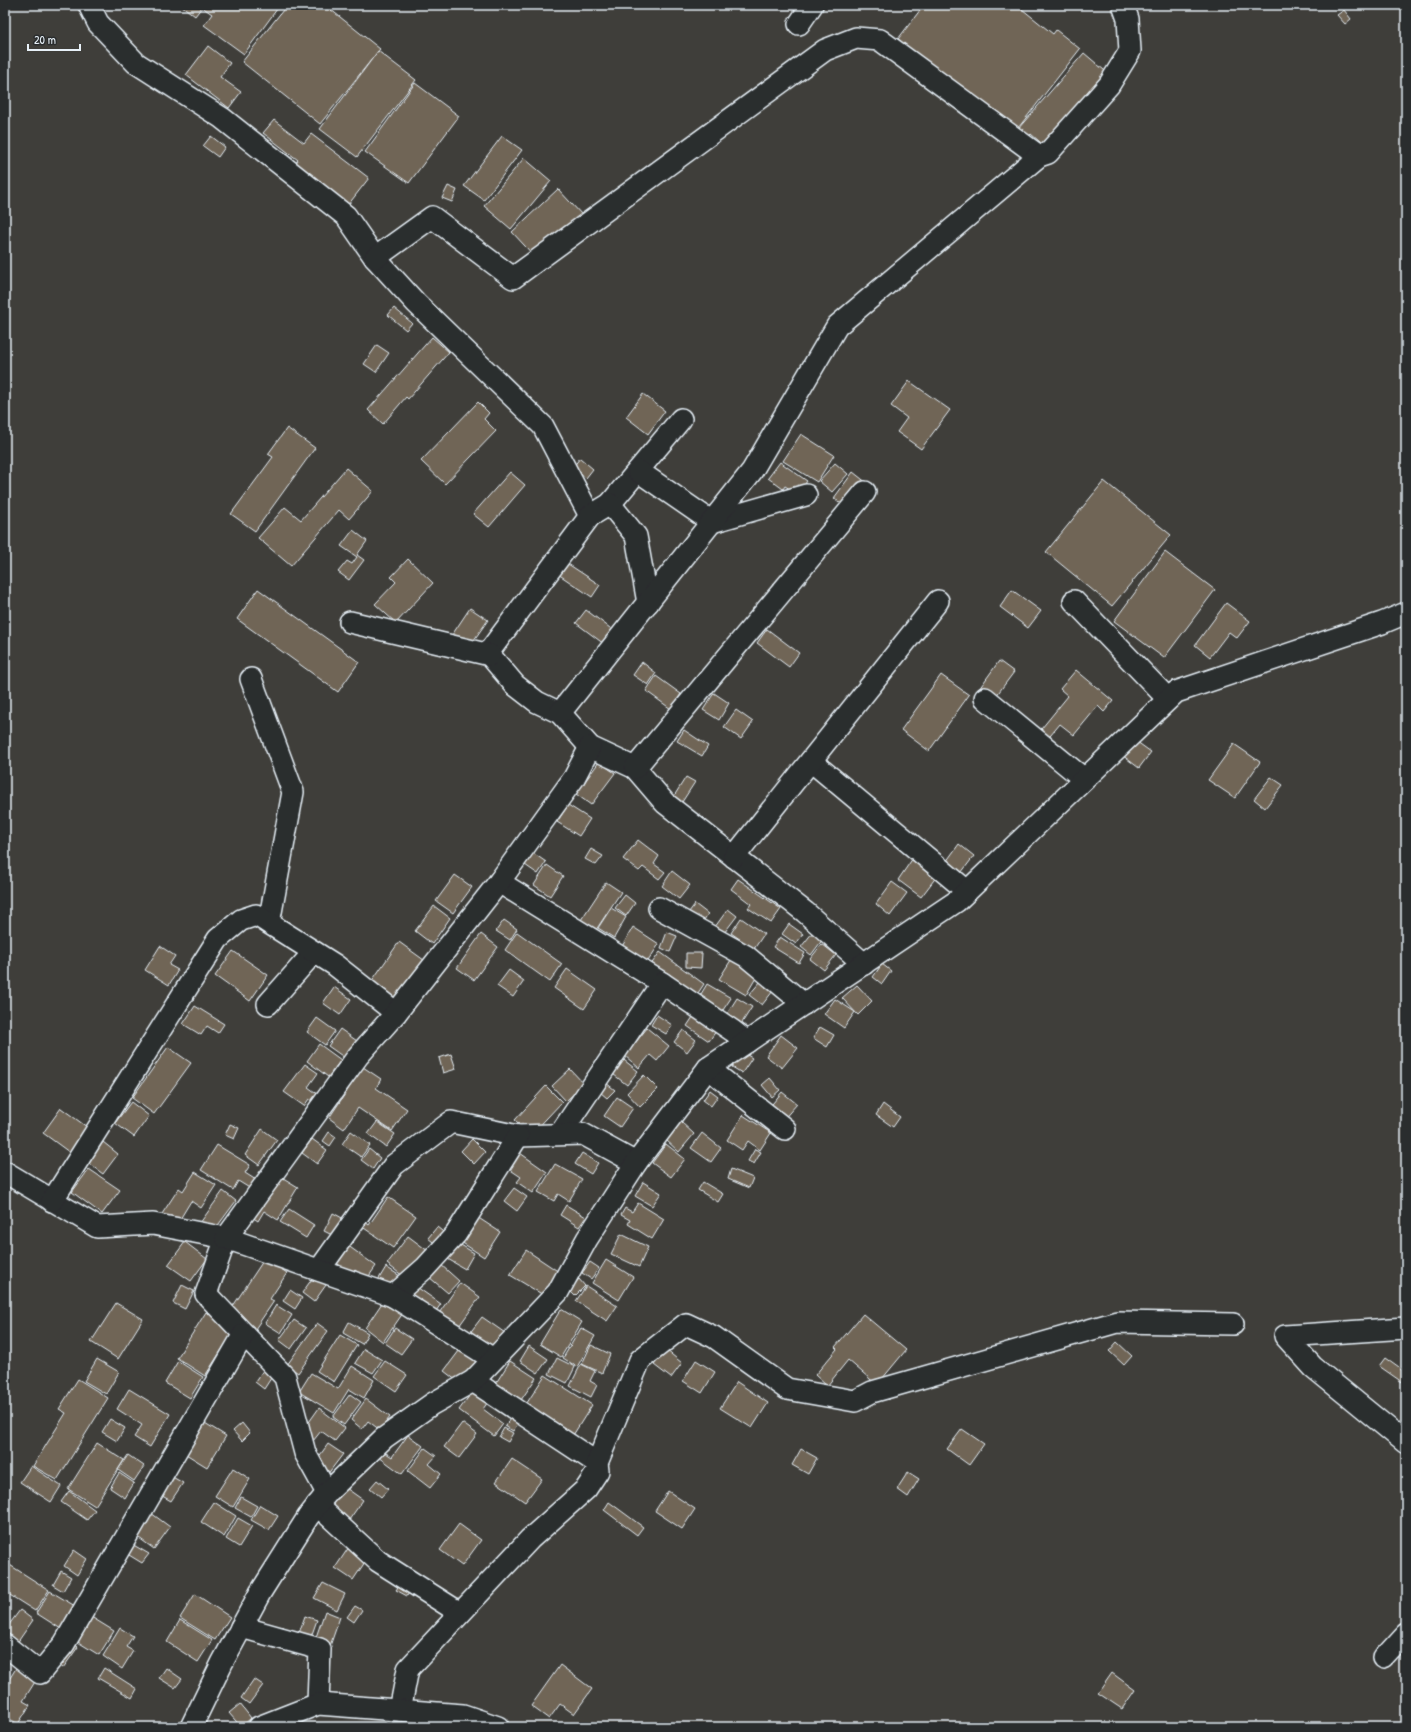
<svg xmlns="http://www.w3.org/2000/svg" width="1411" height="1732" font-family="'Patrick Hand',sans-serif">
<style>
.building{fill:#706557;stroke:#e8f1f8}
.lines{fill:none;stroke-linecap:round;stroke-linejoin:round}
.street-casing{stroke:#e8f1f8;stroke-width:24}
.street{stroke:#2a2d2e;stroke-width:21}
</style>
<rect width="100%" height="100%" fill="#3f3e3a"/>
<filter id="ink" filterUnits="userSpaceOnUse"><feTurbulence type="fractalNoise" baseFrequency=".025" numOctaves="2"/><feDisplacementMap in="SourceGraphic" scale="8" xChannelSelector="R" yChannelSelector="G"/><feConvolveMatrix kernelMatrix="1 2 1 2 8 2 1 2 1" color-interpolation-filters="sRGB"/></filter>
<g filter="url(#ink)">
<g class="building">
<path d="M181,5H280L244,54L204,25L212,14L202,7L195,16Z"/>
<path d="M287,5H325L380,49L320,124L242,62Z"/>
<path d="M924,5H1017L1053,34L1056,30L1080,49L1015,132L898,39Z"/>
<path d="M1344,10L1351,19L1345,24L1337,15Z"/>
<path d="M208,46L230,63L220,77L241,92L229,108L186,75Z"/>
<path d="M378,51L416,80L357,157L320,129Z"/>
<path d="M1084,53L1111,76L1048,149L1031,134L1027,138L1017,130Z"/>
<path d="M415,83L459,116L409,183L365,152Z"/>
<path d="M274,120L304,143L311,134L369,178L348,205L295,164L298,160L263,133Z"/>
<path d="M211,136L225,147L218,157L203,146Z"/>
<path d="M502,136L522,150L484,200L464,186Z"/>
<path d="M524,158L551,181L511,229L484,206Z"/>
<path d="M448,186L457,190L452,202L442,198Z"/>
<path d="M558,189L583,216L537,259L512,232Z"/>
<path d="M394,308L412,323L406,330L388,315Z"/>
<path d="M432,337L449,352L408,399L406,397L383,424L368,410Z"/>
<path d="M377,345L389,353L376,372L364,364Z"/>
<path d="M909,381L950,410L921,449L897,432L907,418L891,406Z"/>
<path d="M643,394L665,411L648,434L626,417Z"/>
<path d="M478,402L489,413L484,419L496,431L445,484L421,461Z"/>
<path d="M287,428L315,448L255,531L231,514L273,457L268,454Z"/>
<path d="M801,434L834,455L817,482L783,461Z"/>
<path d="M580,458L593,469L586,478L573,467Z"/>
<path d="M780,462L807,481L798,494L785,486L783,489L768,478Z"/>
<path d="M835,463L848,474L832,492L819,481Z"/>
<path d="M346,468L373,491L349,519L339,510L291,566L258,538L285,507L301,520Z"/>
<path d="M510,472L525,485L489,527L473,514Z"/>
<path d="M853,472L867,483L848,509L834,498Z"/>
<path d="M1104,481L1171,535L1112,606L1046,552Z"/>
<path d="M353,530L367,541L357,555L364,560L349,580L338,572L347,561L352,564L357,557L341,546Z"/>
<path d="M1165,552L1215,590L1164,658L1114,621Z"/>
<path d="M408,559L433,583L396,623L375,604L396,582L391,577Z"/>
<path d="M565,562L600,585L592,597L558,574Z"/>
<path d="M258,589L359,662L338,692L237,619Z"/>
<path d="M1012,590L1041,611L1028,628L1000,607Z"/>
<path d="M1226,603L1250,621L1237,638L1229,632L1210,657L1195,645Z"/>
<path d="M470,608L488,620L469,647L452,635Z"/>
<path d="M586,610L614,631L604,644L576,623Z"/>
<path d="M767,629L799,653L789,667L757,643Z"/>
<path d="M999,661L1014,672L993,700L979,689Z"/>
<path d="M642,662L656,673L648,685L633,675Z"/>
<path d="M1076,670L1113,701L1104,712L1098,706L1074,735L1060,724L1046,741L1037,734L1068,696L1060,689Z"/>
<path d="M941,675L969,695L929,751L901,730Z"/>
<path d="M656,676L681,694L671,709L646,691Z"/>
<path d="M714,693L729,703L719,720L703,710Z"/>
<path d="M736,710L753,722L741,739L724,727Z"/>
<path d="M684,730L708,746L702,756L677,741Z"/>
<path d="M1133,739L1151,752L1139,768L1122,755Z"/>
<path d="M1234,744L1260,762L1235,798L1208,780Z"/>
<path d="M599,762L615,773L591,805L576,794Z"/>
<path d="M686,777L695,782L682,802L674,796Z"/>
<path d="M1271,777L1283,785L1265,808L1254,799Z"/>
<path d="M568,805L590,819L579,836L557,822Z"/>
<path d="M638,840L659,856L654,864L665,872L659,879L643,867L639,871L623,859Z"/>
<path d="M959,844L974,856L961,873L946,862Z"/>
<path d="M591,849L603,856L596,865L585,859Z"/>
<path d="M533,853L546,862L538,874L525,865Z"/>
<path d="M913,858L937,876L921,897L898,880Z"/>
<path d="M547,865L563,876L550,896L534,885Z"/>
<path d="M672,871L690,885L679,899L662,886Z"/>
<path d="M455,875L472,887L453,913L436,901Z"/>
<path d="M738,879L781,909L771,923L748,908L751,904L731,889Z"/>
<path d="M606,882L621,892L592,936L577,926Z"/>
<path d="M892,882L907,893L890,916L876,904Z"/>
<path d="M625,895L635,903L626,916L615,908Z"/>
<path d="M695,904L708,914L700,926L686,916Z"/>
<path d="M434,906L450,918L432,944L415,931Z"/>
<path d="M611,908L626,917L614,938L598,928Z"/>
<path d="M728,909L737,916L721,937L712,931Z"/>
<path d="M741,918L764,934L754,949L731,933Z"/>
<path d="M504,920L517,929L510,940L496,931Z"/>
<path d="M789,924L803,934L796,944L782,934Z"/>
<path d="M633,927L659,944L645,966L620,950Z"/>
<path d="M517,932L562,964L550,982L505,950Z"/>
<path d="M667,932L677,936L670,952L661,948Z"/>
<path d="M813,932L823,939L811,955L801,947Z"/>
<path d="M481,934L498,947L474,980L457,968Z"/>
<path d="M780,937L805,953L799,963L773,947Z"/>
<path d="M399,942L428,963L397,1005L369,985Z"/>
<path d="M822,944L836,955L824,970L810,959Z"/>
<path d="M160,946L175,956L169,965L178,970L169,985L145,970Z"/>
<path d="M233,951L268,975L250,1001L215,976Z"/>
<path d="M660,952L704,984L694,999L650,966Z"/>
<path d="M686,953H702L701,968L686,967Z"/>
<path d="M731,960L757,976L746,995L719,979Z"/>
<path d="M882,964L891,971L882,984L873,977Z"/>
<path d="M567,969L597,990L584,1009L554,988Z"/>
<path d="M509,970L524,981L513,997L497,986Z"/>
<path d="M761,981L773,991L762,1005L749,995Z"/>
<path d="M707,984L731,998L721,1013L698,999Z"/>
<path d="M857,985L872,1001L858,1015L842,998Z"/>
<path d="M334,987L351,999L340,1015L323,1003Z"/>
<path d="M737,998L752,1007L740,1026L725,1017Z"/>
<path d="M835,999L855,1012L844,1028L824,1014Z"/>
<path d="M195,1006L224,1024L218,1033L207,1026L201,1035L183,1024Z"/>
<path d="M697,1011L719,1027L709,1041L687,1026Z"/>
<path d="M657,1015L672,1025L666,1034L651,1025Z"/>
<path d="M317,1018L335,1031L325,1045L307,1032Z"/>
<path d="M820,1027L834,1035L827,1047L813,1038Z"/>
<path d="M647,1028L669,1046L657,1061L650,1055L639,1068L625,1056Z"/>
<path d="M340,1029L357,1041L345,1058L328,1046Z"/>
<path d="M683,1030L696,1040L687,1052L674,1042Z"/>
<path d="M781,1035L798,1048L782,1068L766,1056Z"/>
<path d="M319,1044L341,1060L328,1077L307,1061Z"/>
<path d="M168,1047L191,1063L154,1114L132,1098Z"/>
<path d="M742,1052L752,1058L742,1073L732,1067Z"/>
<path d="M451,1054L456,1069L443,1073L439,1058Z"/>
<path d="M620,1057L638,1071L627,1085L609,1071Z"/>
<path d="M305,1064L318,1073L308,1087L319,1095L314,1103L309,1099L304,1106L284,1092Z"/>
<path d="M363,1067L381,1079L376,1088L407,1109L392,1131L358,1108L344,1129L329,1118Z"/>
<path d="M570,1069L584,1084L566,1101L552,1086Z"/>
<path d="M644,1075L658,1089L640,1107L627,1093Z"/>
<path d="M770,1078L780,1090L772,1097L762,1085Z"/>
<path d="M601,1079L615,1090L607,1098L594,1087Z"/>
<path d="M546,1086L562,1102L531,1135L515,1120Z"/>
<path d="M710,1090L718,1096L711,1106L703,1100Z"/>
<path d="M782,1092L797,1104L782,1121L768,1109Z"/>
<path d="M617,1097L633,1108L620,1127L604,1116Z"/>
<path d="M131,1102L149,1116L134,1137L115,1123Z"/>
<path d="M883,1104L900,1117L893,1127L876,1115Z"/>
<path d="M61,1108L91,1130L73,1155L43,1133Z"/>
<path d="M743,1115L771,1133L760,1150L748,1141L742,1150L727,1140Z"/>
<path d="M377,1122L395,1134L386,1147L368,1134Z"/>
<path d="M681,1122L694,1134L679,1152L666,1140Z"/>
<path d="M230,1124L239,1128L234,1139L225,1135Z"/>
<path d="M262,1129L277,1140L259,1165L245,1155Z"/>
<path d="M351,1131L370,1145L361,1157L342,1144Z"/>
<path d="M329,1132L336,1137L330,1146L323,1141Z"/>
<path d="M702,1133L721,1148L711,1162L691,1148Z"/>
<path d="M312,1139L327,1150L317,1164L302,1153Z"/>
<path d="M472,1139L485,1152L474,1164L461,1151Z"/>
<path d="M103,1142L118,1154L103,1174L88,1163Z"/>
<path d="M666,1144L685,1159L671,1177L652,1163Z"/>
<path d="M217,1145L250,1165L245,1173L256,1180L251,1189L238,1181L233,1190L201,1170Z"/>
<path d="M369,1149L380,1158L373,1169L361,1160Z"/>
<path d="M755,1149L761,1152L754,1164L748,1161Z"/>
<path d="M520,1153L547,1172L533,1193L517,1182L521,1177L509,1169Z"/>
<path d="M582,1153L598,1163L591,1174L575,1164Z"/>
<path d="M555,1164L582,1179L569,1201L558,1194L554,1201L538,1192Z"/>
<path d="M89,1169L120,1190L102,1214L72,1192Z"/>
<path d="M731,1169L753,1178L749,1188L728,1179Z"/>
<path d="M195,1172L216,1185L201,1208L191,1201L177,1224L162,1214L179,1188L183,1191Z"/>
<path d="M275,1173L298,1187L278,1220L264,1211L258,1221L249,1215Z"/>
<path d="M643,1182L661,1193L652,1206L635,1196Z"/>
<path d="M703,1182L723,1194L718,1202L698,1190Z"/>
<path d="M514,1188L527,1197L517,1211L504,1201Z"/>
<path d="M223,1191L236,1201L213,1232L200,1223Z"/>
<path d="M388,1197L416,1216L393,1248L361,1226L364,1221L369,1225Z"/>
<path d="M638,1203L664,1219L652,1239L628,1224L630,1220L621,1215L625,1208L632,1212Z"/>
<path d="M566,1205L586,1217L579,1227L560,1215Z"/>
<path d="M289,1209L314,1225L306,1238L280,1222Z"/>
<path d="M333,1213L344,1219L336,1237L324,1231Z"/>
<path d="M474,1215L500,1232L484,1257L458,1240Z"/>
<path d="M437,1227L447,1235L438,1246L428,1238Z"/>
<path d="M621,1234L648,1247L639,1267L611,1254Z"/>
<path d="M408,1236L428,1251L407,1279L387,1264Z"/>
<path d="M185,1242L207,1259L191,1281L168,1265Z"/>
<path d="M456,1242L474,1253L465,1269L446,1258Z"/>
<path d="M347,1245L376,1266L367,1279L355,1270L352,1274L335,1262Z"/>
<path d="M526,1250L559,1272L550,1299L510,1275Z"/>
<path d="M265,1258L287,1273L270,1299L274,1301L253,1332L227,1315Z"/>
<path d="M606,1260L633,1277L619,1300L592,1283Z"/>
<path d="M590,1262L599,1268L591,1279L582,1273Z"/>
<path d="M440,1264L459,1281L448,1293L429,1277Z"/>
<path d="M386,1267L400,1276L391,1290L377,1282Z"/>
<path d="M314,1276L326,1285L314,1302L302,1293Z"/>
<path d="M579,1279L585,1286L575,1296L569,1290Z"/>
<path d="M411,1283L441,1304L431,1318L401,1297Z"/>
<path d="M460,1283L480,1297L454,1333L435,1319Z"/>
<path d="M182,1285L194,1291L185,1309L173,1303Z"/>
<path d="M586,1286L617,1306L607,1321L576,1301Z"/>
<path d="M290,1290L302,1298L295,1309L283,1301Z"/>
<path d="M384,1300L403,1313L383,1342L365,1328Z"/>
<path d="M116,1303L143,1319L118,1359L91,1342Z"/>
<path d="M276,1305L292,1315L281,1333L265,1323Z"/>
<path d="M561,1309L582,1322L561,1357L540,1344Z"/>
<path d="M206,1312L235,1329L205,1376L177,1358Z"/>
<path d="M863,1314L906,1350L877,1385L848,1360L827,1386L815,1375L837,1349L835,1347Z"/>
<path d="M482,1317L508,1335L495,1353L469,1334Z"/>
<path d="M294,1320L306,1328L291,1349L279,1340Z"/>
<path d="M349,1322L368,1333L362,1344L343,1333Z"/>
<path d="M317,1323L328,1331L298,1373L287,1365Z"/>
<path d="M395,1328L412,1339L401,1354L385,1343Z"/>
<path d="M581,1328L595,1336L577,1367L563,1358Z"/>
<path d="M340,1335L357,1345L334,1382L317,1371Z"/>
<path d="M1117,1342L1132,1356L1124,1365L1109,1351Z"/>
<path d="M591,1345L610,1354L602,1373L582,1364Z"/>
<path d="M529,1346L548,1359L538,1373L520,1361Z"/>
<path d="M462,1347L480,1359L461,1384L444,1371Z"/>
<path d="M364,1349L382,1360L373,1373L355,1363Z"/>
<path d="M666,1350L682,1363L671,1378L654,1365Z"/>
<path d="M557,1358L575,1367L567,1383L549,1374Z"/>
<path d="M1385,1358L1406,1373L1402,1382L1379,1366Z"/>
<path d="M97,1359L119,1372L106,1394L84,1381Z"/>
<path d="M696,1360L715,1372L702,1393L683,1381Z"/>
<path d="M178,1361L203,1377L190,1398L165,1383Z"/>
<path d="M385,1361L407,1375L396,1391L374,1376Z"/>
<path d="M510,1361L536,1378L521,1400L496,1383Z"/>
<path d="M581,1364L595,1371L590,1381L597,1385L591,1397L570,1386Z"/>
<path d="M352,1366L374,1380L364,1398L349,1389L334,1413L299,1392L311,1373L338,1389Z"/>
<path d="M264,1369L273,1375L264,1389L255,1382Z"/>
<path d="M545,1375L592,1405L570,1440L523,1409Z"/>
<path d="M78,1379L108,1398L57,1480L33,1466L66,1413L59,1409Z"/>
<path d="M737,1382L768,1403L752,1428L720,1408Z"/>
<path d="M475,1388L490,1399L483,1409L503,1424L494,1436L459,1410Z"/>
<path d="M129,1389L170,1414L150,1447L134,1437L142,1425L117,1409Z"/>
<path d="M350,1394L361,1402L344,1425L333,1417Z"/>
<path d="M366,1399L390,1417L380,1430L368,1421L362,1429L351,1420Z"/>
<path d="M319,1408L345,1428L335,1441L321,1431L313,1441L302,1432Z"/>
<path d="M512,1416L519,1422L513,1431L505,1426Z"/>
<path d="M110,1419L125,1428L117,1441L102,1432Z"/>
<path d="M200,1420L226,1436L207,1467L181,1451Z"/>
<path d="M242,1423L250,1433L242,1441L233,1431Z"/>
<path d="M462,1423L477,1434L459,1458L444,1447Z"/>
<path d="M504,1428L513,1433L508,1442L499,1437Z"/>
<path d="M962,1429L984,1444L969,1465L947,1449Z"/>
<path d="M408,1435L423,1446L402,1474L379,1457L383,1451L392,1457Z"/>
<path d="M97,1443L124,1460L95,1506L68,1489Z"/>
<path d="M328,1444L343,1454L327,1475L313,1465Z"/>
<path d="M425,1448L436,1456L429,1464L441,1474L430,1488L408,1471Z"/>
<path d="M801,1449L817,1458L808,1474L792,1465Z"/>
<path d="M128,1455L144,1466L134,1481L118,1470Z"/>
<path d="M512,1459L542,1479L525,1502L496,1482Z"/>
<path d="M31,1466L61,1486L51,1502L20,1482Z"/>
<path d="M233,1468L250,1479L233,1507L215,1496Z"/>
<path d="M908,1472L919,1479L908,1497L897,1489Z"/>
<path d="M119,1473L134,1483L125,1498L110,1488Z"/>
<path d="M169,1475L183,1483L171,1501L157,1493Z"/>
<path d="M377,1480L388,1489L381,1497L370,1488Z"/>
<path d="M346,1488L363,1500L349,1520L327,1504L334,1494L339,1498Z"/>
<path d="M69,1491L95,1510L87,1520L61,1502Z"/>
<path d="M668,1491L695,1509L682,1529L655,1511Z"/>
<path d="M241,1497L257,1506L251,1517L235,1508Z"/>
<path d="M214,1502L236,1516L224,1537L201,1522Z"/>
<path d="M609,1502L643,1527L637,1535L604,1510Z"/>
<path d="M260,1505L278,1516L269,1530L251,1520Z"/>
<path d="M151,1513L170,1527L154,1549L135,1535Z"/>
<path d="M238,1518L252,1526L239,1547L226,1539Z"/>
<path d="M459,1524L481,1540L462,1566L440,1550Z"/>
<path d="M130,1543L149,1554L142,1563L124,1552Z"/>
<path d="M349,1547L367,1559L353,1580L335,1568Z"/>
<path d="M74,1550L87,1559L77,1575L64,1566Z"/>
<path d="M5,1562L49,1590L35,1611L5,1592Z"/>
<path d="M61,1571L71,1577L63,1591L53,1585Z"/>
<path d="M403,1580L413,1586L407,1596L396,1590Z"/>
<path d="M323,1583L345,1594L337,1610L314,1598Z"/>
<path d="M50,1591L75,1606L61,1629L36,1613Z"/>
<path d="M195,1594L230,1617L215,1640L180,1618Z"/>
<path d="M355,1606L362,1610L354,1622L347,1617Z"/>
<path d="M20,1610L33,1620L17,1643L5,1634V1630Z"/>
<path d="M325,1611L340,1617L329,1649L314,1643Z"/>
<path d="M88,1615L114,1631L99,1655L73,1639Z"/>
<path d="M305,1616L317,1620L311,1637L299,1633Z"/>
<path d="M180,1620L212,1640L198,1662L167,1642Z"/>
<path d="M120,1628L133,1636L126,1647L133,1651L122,1669L103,1656Z"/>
<path d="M72,1642L78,1647L63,1668L56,1663Z"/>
<path d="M18,1665L38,1677L23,1701L30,1705L18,1724L5,1716V1686Z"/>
<path d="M560,1665L592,1689L574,1714L560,1704L549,1719L531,1706Z"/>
<path d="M104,1668L137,1689L132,1698L98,1678Z"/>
<path d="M166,1668L182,1679L175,1688L159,1678Z"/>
<path d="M1112,1673L1135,1690L1122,1709L1098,1693Z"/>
<path d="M254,1679L263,1685L249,1704L241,1698Z"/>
<path d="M240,1704L251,1718L241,1727L229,1713Z"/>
</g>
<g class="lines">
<g class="street-casing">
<g id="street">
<path d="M89,5L98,23L136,63L222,118L346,216L375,258L416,303L543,426L590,516"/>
<path d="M799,24L812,5"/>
<path d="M375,258L432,217L513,278L825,50L856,38L880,40L1039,156"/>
<path d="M681,419L610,504L590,516L488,653L515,685L537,702L560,713L590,747L635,768L665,803L805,912L864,964"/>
<path d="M638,471L712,522L806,495"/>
<path d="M610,504L636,536L648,603"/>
<path d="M1074,601L1168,699"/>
<path d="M350,622L490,655"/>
<path d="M251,679L293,792L269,923"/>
<path d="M985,698L1084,779"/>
<path d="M560,713L752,471L837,326L1039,156L1048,153L1109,85L1130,51L1128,19L1123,5"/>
<path d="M811,761L967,891"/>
<path d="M635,768L865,492"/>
<path d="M734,857L938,601"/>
<path d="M499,882L662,983L733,1031L747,1042"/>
<path d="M659,908L746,956L804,1004"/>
<path d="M268,1004L314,952"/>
<path d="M708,1068L785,1129"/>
<path d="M560,1134L662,983"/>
<path d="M5,1172L97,1227L153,1224L226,1238L206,1294L285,1377L305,1453L327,1493"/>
<path d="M52,1201L218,939L241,920L256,915L335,965L396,1013"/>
<path d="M319,1270L394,1165L451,1122L518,1136L583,1134L636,1163"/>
<path d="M393,1296L425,1268L456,1234L518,1136"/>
<path d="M1406,1328L1285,1336L1313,1367L1406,1443"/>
<path d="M493,1359L393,1296L226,1238L358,1056L396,1013L499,882L574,778L590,747"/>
<path d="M473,1381L597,1463"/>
<path d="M317,1505L378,1561L460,1613"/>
<path d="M241,1627L320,1649L318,1704"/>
<path d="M5,1645L40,1673L64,1644L244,1334"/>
<path d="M1385,1657L1406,1634"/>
<path d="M400,1710L408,1669L530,1539L586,1489L598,1471L597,1463L640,1360L686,1324L714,1337L787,1389L855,1401L872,1392L1117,1322L1233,1324"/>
<path d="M191,1727L222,1663L260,1593L308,1517L327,1493L384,1438L432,1404L473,1381L558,1292L587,1239L636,1163L708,1068L957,901L1176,692L1382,623L1406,613"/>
<path d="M259,1727L318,1704L463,1715L498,1727"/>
</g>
</g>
<use href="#street" class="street"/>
</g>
</g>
<rect width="1411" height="1732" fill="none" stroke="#2a2d2e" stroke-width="20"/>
<rect x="10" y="10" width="1391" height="1712" fill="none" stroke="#e8f1f8" stroke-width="1.5" filter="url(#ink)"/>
<path d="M28 44v6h52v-6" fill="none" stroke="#e8f1f8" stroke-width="2"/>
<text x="34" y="44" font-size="12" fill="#e8f1f8" stroke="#2a2d2e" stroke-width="3" paint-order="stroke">20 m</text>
</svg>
